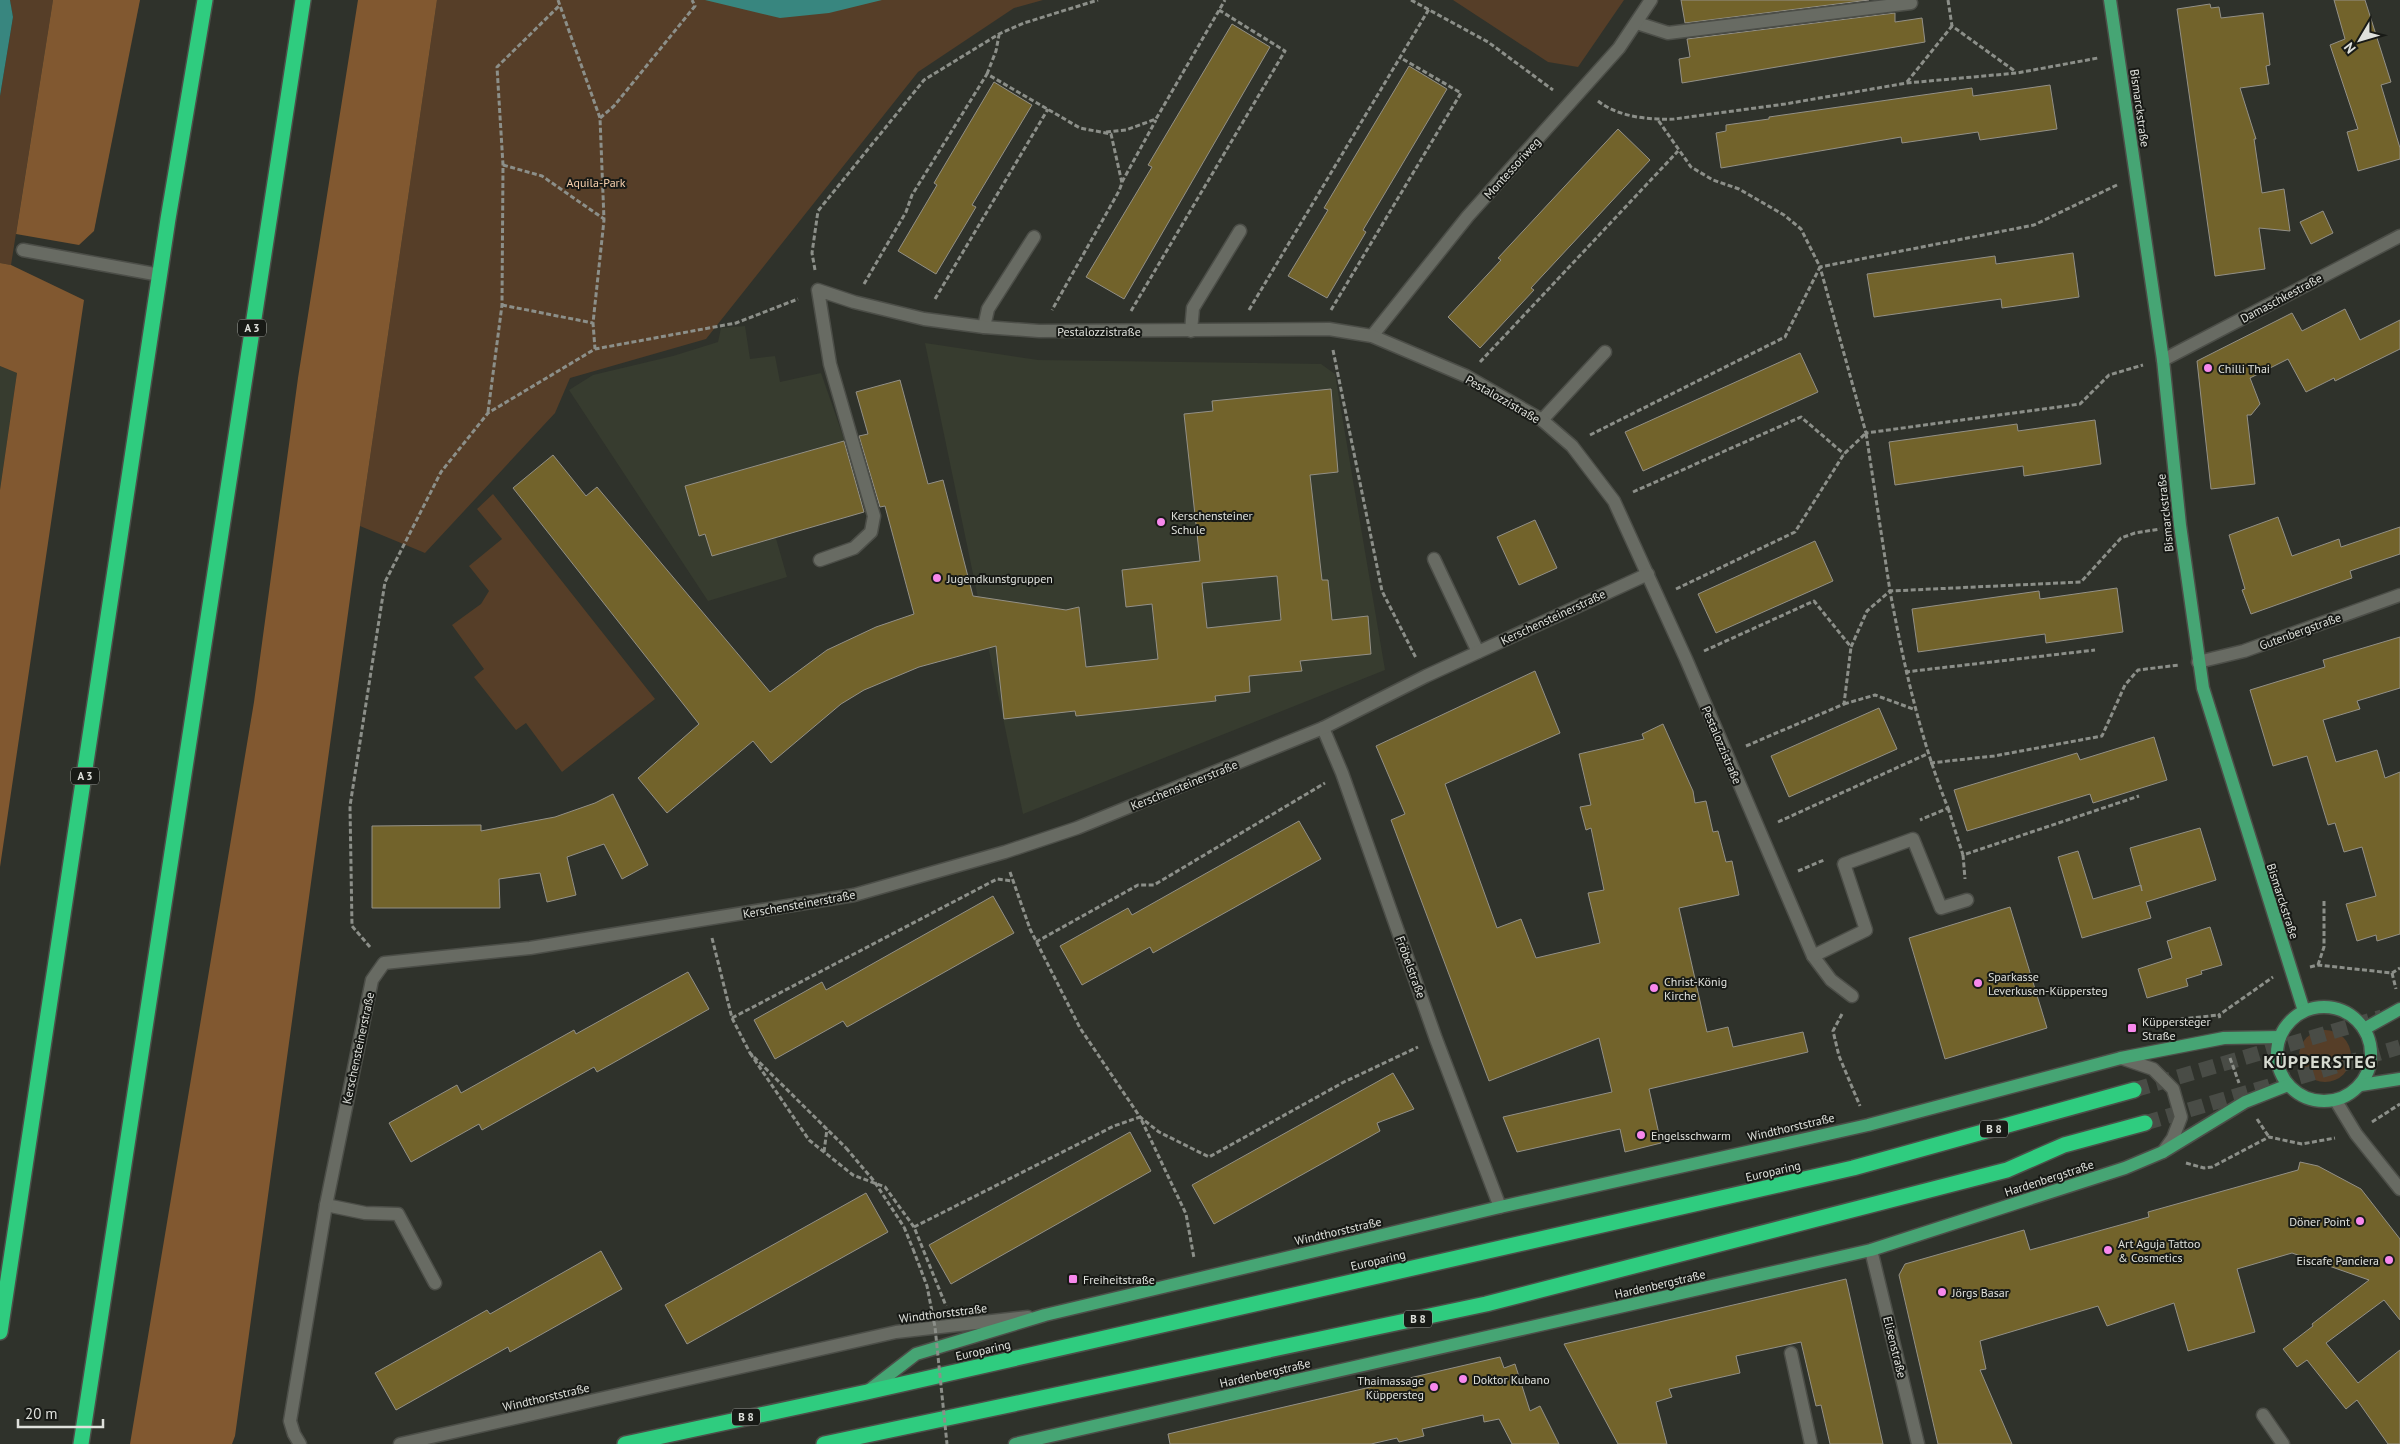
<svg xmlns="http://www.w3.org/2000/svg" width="2400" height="1444" font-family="'PT Sans',sans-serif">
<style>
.built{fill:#373c2f}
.green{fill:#563e28}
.forest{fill:#815830}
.water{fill:#38867f}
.building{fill:#72632b;stroke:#939087;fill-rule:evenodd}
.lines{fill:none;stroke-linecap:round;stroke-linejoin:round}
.highway-tunnel{stroke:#494c46;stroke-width:15;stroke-dasharray:15 8;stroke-linecap:butt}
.minor-casing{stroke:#4c4e48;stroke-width:15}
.major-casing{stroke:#4c4e48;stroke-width:15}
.highway-casing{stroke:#4c4e48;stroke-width:18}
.path{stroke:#8c8f89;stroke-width:3;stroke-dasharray:5 2.5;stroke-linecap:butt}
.minor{stroke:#686b63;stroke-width:12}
.major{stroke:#46a574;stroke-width:12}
.highway{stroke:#2fcc7f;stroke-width:15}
.path-bridge{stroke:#8c8f89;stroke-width:3;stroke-dasharray:5 2.5;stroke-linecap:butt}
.poi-dot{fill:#f788ec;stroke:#181a16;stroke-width:2}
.labels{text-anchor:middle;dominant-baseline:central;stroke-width:4;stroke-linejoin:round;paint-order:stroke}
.shield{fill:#181a16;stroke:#a3a5a1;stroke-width:1}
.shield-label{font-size:11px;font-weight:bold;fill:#dfe1dc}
.street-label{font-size:12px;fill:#dfe1dc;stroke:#181a16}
.park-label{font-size:12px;fill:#f9d2af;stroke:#181a16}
.poi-label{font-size:12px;fill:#dfe1dc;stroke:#181a16;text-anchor:start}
.district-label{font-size:18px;font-weight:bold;letter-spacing:1px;fill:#d6dad0;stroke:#181a16}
</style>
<rect width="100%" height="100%" fill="#2f322b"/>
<g class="built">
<path d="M745,326L750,359L775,356L780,382L821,373L866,502L773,528L787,577L708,601L569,390L593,375L673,356L718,342L721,328Z"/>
<path d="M925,343L1038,360L1321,364L1335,374L1385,670L1023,814Z"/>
<path d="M0,366L17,373L0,490Z"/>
</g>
<g class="green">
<path d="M10,0H53L11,265L0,263V96L13,17Z"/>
<path d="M437,0H1043L1014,8L918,72L706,339L570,378L555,413L425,553L360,526Z"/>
<path d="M1453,0H1624L1578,67L1548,62Z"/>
<path d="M493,494L655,699L562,772L526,723L516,730L474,677L484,669L452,625L481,604L489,591L469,566L502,539L477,509Z"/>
<circle cx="2325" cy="1056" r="26"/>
</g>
<g class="forest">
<path d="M53,0H140L94,231L79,245L16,234Z"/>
<path d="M358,0H437L360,526L235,1436L232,1444H130L254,702L298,378Z"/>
<path d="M0,263L11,265L84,300L0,867V490L17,373L0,366Z"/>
</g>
<g class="water">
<path d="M0,0H10L13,17L0,96Z"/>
<path d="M705,0H882L829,13L780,18Z"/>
</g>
<g class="building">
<path d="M1681,0H1869L1685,23Z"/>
<path d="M2334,0H2365L2391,82L2381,85L2400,148V159L2358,171L2347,132L2358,129L2330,45L2345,39Z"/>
<path d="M2210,4L2211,8L2219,7L2221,18L2263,13L2270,65L2266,66L2269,84L2240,88L2256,139H2254L2262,193L2284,189L2290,231L2259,228L2265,269L2215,276L2177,9Z"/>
<path d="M1895,13V22L1922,18L1925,42L1682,83L1679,59L1690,57L1687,39Z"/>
<path d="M1232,24L1270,47L1124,299L1086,277L1152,167L1148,165Z"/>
<path d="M1409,66L1447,89L1363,230L1366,232L1327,298L1288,276L1328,210L1324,208Z"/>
<path d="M994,82L1032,105L972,205L976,207L936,274L898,251L937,185L934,183Z"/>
<path d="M2050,85L2057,129L1980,140L1978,132L1902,143L1901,137L1721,168L1716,133L1726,131V125L1769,119V117L1972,88L1973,96Z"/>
<path d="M1618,129L1650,160L1531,288L1534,290L1480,348L1448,317L1501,260L1498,258Z"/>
<path d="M2323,211L2333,233L2311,244L2300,222Z"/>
<path d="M2073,253L2079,297L2002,308L2001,299L1874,317L1867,274L1995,256L1996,264Z"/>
<path d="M2345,309L2360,340L2400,320V349L2335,381L2334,378L2306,392L2288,359L2250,378L2260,404L2251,415H2247L2255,484L2211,489L2197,361L2292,313L2302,331Z"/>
<path d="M1800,353L1818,392L1643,471L1625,432Z"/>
<path d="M900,380L928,484L943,480L973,596L1066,610L1079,607L1086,667L1158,659L1152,604L1126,607L1122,570L1200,561L1184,414L1213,411L1212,401L1331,389L1338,472L1310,475L1322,580H1328L1332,620L1368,616L1371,654L1300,661L1302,671L1249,676L1250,692L1215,696L1216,701L1076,716L1075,711L1004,719L996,646L919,667L864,690L841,704L771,763L753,741L667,813L638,778L699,724L513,488L553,455L586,496L597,487L770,692L827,650L876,627L914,614L885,506L880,507L859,436L868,434L856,392ZM1277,576L1281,620L1207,628L1202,583Z"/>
<path d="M2095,420L2101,464L2024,476L2023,466L1895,485L1889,442L2017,424L2018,431Z"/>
<path d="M844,441L864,512L712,556L705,534L699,536L685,486Z"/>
<path d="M2278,517L2292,556L2339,539L2341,547L2400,527V554L2350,571L2352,578L2251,614L2242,590L2245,589L2229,535Z"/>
<path d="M1535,520L1557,568L1519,585L1497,537Z"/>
<path d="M1815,541L1833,581L1716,633L1698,594Z"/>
<path d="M2117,588L2123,632L2046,643L2045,634L1918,652L1912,609L2039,591L2040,599Z"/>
<path d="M2400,637V688L2357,701L2360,709L2323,720L2336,762L2377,750L2385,778L2400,772V934L2377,941L2376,935L2357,941L2346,904L2376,896L2362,847L2344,852L2335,823L2328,825L2307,756L2273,766L2250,690L2325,667L2323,660Z"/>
<path d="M1535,671L1560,733L1445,784L1497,928L1521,919L1536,958L1600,943L1588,893L1604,890L1591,828L1586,830L1580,807L1591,805L1579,754L1644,739L1642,734L1663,724L1693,791L1695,803L1706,801L1713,832L1718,831L1726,862L1732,861L1739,895L1679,908L1707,1032L1728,1027L1733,1047L1803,1032L1808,1052L1649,1089L1661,1143L1625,1152L1620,1129L1517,1152L1503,1117L1612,1092L1599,1038L1489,1081L1391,820L1405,814L1376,746Z"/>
<path d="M1879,708L1897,749L1789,797L1771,756Z"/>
<path d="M2154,737L2167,780L2093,803L2090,794L1967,831L1954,790L2077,753L2080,760Z"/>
<path d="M613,794L648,865L622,879L604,844L567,857L576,895L547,902L540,873L499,879L500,908H372V826L481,825V831L555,817L595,803Z"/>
<path d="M1299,821L1321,859L1153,953L1150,947L1082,985L1060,946L1128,908L1132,915Z"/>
<path d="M2200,828L2216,880L2146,902L2151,918L2082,938L2058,857L2078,851L2093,899L2141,885L2142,891L2130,848Z"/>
<path d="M993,896L1014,933L847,1027L843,1021L775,1059L754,1020L822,982L826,990Z"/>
<path d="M2010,907L2047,1028L1945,1059L1909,938Z"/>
<path d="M2210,927L2222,965L2201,971L2202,974L2186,979L2188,986L2147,998L2138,969L2172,958L2167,941Z"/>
<path d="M688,972L709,1009L597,1072L594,1067L482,1130L479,1124L411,1162L389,1123L457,1085L461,1093L574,1030L576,1034Z"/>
<path d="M1393,1073L1414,1109L1377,1123L1380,1131L1214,1224L1192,1185Z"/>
<path d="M1130,1132L1151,1171L951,1284L929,1245Z"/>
<path d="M2300,1162L2318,1166L2361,1189L2400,1239V1320L2384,1300L2326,1343L2358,1383L2400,1350V1444H2388L2357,1400L2346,1409L2307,1360L2297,1367L2283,1349L2313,1326L2312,1324L2369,1280L2292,1253L2237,1269L2255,1332L2188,1351L2174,1303L2107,1326L2098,1306L1980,1341L1986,1369L1980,1370L2012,1444H1938L1899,1275L1905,1264L2024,1230L2030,1250L2149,1217L2148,1212L2298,1170Z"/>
<path d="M866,1193L888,1232L687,1344L665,1305Z"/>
<path d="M601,1251L622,1289L510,1352L508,1347L396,1410L375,1373L487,1310L490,1314Z"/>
<path d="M1846,1279L1883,1444H1830L1821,1405L1816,1406L1801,1342L1736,1356L1740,1373L1669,1389L1672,1397L1656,1402L1667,1444H1618L1564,1344Z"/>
<path d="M1500,1357L1504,1368L1515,1364L1530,1411L1540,1406L1559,1444H1512L1499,1419L1484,1422L1483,1415L1422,1429L1424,1436L1399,1442L1397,1438L1371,1444H1170L1168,1434Z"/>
</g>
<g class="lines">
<g class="highway-tunnel">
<path d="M2134,1090L2382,1017"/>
<path d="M2145,1123L2400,1047"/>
</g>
<g class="minor-casing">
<g id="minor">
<path d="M1637,23L1668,33L1911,3"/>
<path d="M23,250L160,275"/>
<path d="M984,327L988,309L1034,237"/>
<path d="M1191,331L1193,308L1240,231"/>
<path d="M1372,336L1468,216L1619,48L1651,0"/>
<path d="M2163,360L2400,236"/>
<path d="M1542,420L1605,352"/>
<path d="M1434,559L1478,652"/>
<path d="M820,560L854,548L871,532L874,516L830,364L818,290L854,302L924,319L984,327L1039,331L1329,329L1372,336L1466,376L1542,420L1572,446L1614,501L1686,659L1813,956L1831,980L1852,996"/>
<path d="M2198,662L2244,651L2400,595"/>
<path d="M1323,728L1342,773L1436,1039L1500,1207"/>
<path d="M1813,956L1866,930L1844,864L1913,839L1941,908L1967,900"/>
<path d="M2121,1058L2153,1069L2173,1089L2181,1117L2173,1138L2163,1152"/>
<path d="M2336,1101L2356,1134L2400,1189"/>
<path d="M326,1205L365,1213L398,1214L435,1283"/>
<path d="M1871,1250L1918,1444"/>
<path d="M1791,1353L1811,1444"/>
<path d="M2263,1415L2283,1444"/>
<path d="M300,1444L294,1434L290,1421L326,1205L372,980L384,963L530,948L854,895L1005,852L1077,828L1323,728L1426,676L1648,574"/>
<path d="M400,1444L896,1332L1028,1317"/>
</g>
</g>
<g class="major-casing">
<g id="major">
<path d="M2110,0L2163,360L2180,525L2203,688L2304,1011"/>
<circle cx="2324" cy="1054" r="47"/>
<path d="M2364,1029L2400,1009"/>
<path d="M2361,1085L2400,1079"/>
<path d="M868,1391L916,1354L1045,1315L1500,1207L1868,1125L2121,1058L2224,1038L2280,1037"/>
<path d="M1015,1444L1871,1250L2125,1168L2163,1152L2245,1102L2288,1085"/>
</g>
</g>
<g class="highway-casing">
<g id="highway">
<path d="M0,1332L168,219L205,0"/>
<path d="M81,1444L303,0"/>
<path d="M625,1444L867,1392L1853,1168L2134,1090"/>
<path d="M824,1444L1486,1304L2007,1170L2064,1145L2145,1123"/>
</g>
</g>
<g class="path">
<path d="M558,0L600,118L604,220L593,323L595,349"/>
<path d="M1411,0L1488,42L1553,90"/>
<path d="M1948,0L1952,26L2016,72"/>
<path d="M987,74L996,51L999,35"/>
<path d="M1907,82L1952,26"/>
<path d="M1598,101C1618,117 1649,120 1674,119L1785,104L1907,83L2017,73L2098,58"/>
<path d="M600,118L614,106L695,6L692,0"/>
<path d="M1106,132L1126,130L1156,119L1225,0"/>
<path d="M503,165L542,176L604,219"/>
<path d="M1122,182L1156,120"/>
<path d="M2117,185L2034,225L1820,267L1866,433L2080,404L2109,375L2143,365"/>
<path d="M815,270L812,253L818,211L924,80L999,34L1024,23L1098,0"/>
<path d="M864,284L906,212L912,195L987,74L1080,128L1111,134L1122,183L1119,191L1052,310"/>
<path d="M935,299L1048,109"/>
<path d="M502,305L593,323"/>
<path d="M1249,310L1429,9"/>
<path d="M1331,310L1461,93L1401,58"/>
<path d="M1131,311L1285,51L1219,10"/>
<path d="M1333,350L1382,591L1416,658"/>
<path d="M1480,362L1678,151"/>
<path d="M488,412L502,305L503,165L497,67L560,5"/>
<path d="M1590,435L1785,337L1820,267L1801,229L1784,215L1739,189L1713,180L1691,167L1658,120"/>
<path d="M1633,492L1801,417L1844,454"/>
<path d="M1676,589L1795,532L1844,454L1866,433L1890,591L2081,582L2121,538L2135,533L2160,529"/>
<path d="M1704,651L1814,601L1851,647L1867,611L1890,591C1904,666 1920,738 1948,808L1920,820"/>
<path d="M1905,672L2095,650"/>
<path d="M1844,704L1875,695L1916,710"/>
<path d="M1746,746L1844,704L1851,647"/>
<path d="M1930,763L1994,756L2102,736L2125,685L2138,670L2179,665"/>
<path d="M1948,808L1963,855L2139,796"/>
<path d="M1778,822L1927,754"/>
<path d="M1963,855L1965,879"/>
<path d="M1798,871L1824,860"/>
<path d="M1010,872L1030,929L1080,1028L1140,1117L1159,1132L1209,1157L1344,1082L1418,1047"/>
<path d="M712,938L732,1018L750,1053L846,1148"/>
<path d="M1036,942L1138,885H1154L1325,783"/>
<path d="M370,947L352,926L350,806L385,582L441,472L488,413L595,349L736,323L798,299"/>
<path d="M2318,965L2324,947V899"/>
<path d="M2310,967L2318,965L2392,973L2400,968"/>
<path d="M2392,973L2396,989"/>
<path d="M1842,1014L1833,1031L1839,1056L1860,1106"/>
<path d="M732,1018L997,879L1013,881"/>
<path d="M2220,1018L2219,1015L2273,977"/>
<path d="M2181,1019L2219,1015"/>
<path d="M750,1053L809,1140L853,1175L885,1187L914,1227L946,1306"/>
<path d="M2230,1058L2239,1083"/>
<path d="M2257,1119L2269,1137"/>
<path d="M2372,1122L2400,1104"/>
<path d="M824,1152L827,1129"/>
<path d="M2186,1163L2204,1168L2212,1167L2269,1137L2302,1144L2335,1138"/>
<path d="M904,1227L913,1249"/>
<path d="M914,1227L1114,1126L1140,1117L1186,1214L1194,1258"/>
</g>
<use href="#minor" class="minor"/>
<use href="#major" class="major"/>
<use href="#highway" class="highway"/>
<g class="path-bridge">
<path d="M846,1148L874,1181L904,1227"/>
<path d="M913,1249L927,1286L935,1327L947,1444"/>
</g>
</g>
<g class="poi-dot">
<circle cx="2208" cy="368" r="5"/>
<circle cx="1161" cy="522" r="5"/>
<circle cx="937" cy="578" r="5"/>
<circle cx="1978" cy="983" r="5"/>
<circle cx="1654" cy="988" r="5"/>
<rect x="2127" y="1023" width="10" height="10" rx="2.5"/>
<circle cx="1641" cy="1135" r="5"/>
<circle cx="2360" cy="1221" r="5"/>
<circle cx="2108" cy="1250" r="5"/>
<circle cx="2389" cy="1260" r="5"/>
<rect x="1068" y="1274" width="10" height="10" rx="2.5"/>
<circle cx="1942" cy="1292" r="5"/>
<circle cx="1463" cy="1379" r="5"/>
<circle cx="1434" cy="1387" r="5"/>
</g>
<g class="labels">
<g class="shield">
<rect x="238" y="319.5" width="28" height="17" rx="4"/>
<rect x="71" y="767.5" width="28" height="17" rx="4"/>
<rect x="1980" y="1120.5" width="28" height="17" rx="4"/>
<rect x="1404" y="1310.5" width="28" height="17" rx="4"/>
<rect x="732" y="1408.5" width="28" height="17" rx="4"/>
</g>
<g class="shield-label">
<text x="252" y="328">A 3</text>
<text x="85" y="776">A 3</text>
<text x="1994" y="1129">B 8</text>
<text x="1418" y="1319">B 8</text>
<text x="746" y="1417">B 8</text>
</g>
<g class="street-label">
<text transform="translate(2140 108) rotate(82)">Bismarckstraße</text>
<text transform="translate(1512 168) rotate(-48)">Montessoriweg</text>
<text transform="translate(2281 298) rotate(-28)">Damaschkestraße</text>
<text x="1099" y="331">Pestalozzistraße</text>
<text transform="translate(1503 399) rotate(30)">Pestalozzistraße</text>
<text transform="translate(2165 513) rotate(-96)">Bismarckstraße</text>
<text transform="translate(1553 617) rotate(-25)">Kerschensteinerstraße</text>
<text transform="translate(2300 631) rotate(-20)">Gutenbergstraße</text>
<text transform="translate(1722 745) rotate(67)">Pestalozzistraße</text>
<text transform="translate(1184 785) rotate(-22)">Kerschensteinerstraße</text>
<text transform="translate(2283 901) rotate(72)">Bismarckstraße</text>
<text transform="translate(799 904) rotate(-10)">Kerschensteinerstraße</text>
<text transform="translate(1411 967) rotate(70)">Fröbelstraße</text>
<text transform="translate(358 1048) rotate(-78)">Kerschensteinerstraße</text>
<text transform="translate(1791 1127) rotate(-13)">Windthorststraße</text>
<text transform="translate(1773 1171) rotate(-13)">Europaring</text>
<text transform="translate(2049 1178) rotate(-18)">Hardenbergstraße</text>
<text transform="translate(1338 1231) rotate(-13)">Windthorststraße</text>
<text transform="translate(1378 1260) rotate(-13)">Europaring</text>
<text transform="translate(1660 1284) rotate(-13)">Hardenbergstraße</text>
<text transform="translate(943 1313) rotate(-7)">Windthorststraße</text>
<text transform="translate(1895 1347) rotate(76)">Elisenstraße</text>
<text transform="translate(983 1350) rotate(-13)">Europaring</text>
<text transform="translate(1265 1373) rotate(-13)">Hardenbergstraße</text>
<text transform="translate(546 1397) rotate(-13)">Windthorststraße</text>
</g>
<g class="park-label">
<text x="596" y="182">Aquila-Park</text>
</g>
<g class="poi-label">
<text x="2218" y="368">Chilli Thai</text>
<text x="1171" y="515">Kerschensteiner<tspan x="1171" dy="14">Schule</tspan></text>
<text x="947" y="578">Jugendkunstgruppen</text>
<text x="1988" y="976">Sparkasse<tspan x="1988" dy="14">Leverkusen-Küppersteg</tspan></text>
<text x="1664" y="981">Christ-König<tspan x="1664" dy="14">Kirche</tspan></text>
<text x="2142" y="1021">Küppersteger<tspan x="2142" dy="14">Straße</tspan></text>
<text x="1651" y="1135">Engelsschwarm</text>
<text x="2350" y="1221" text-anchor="end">Döner Point</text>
<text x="2118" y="1243">Art Aguja Tattoo<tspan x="2118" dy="14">&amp; Cosmetics</tspan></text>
<text x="2379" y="1260" text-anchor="end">Eiscafe Panciera</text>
<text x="1083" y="1279">Freiheitstraße</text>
<text x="1952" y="1292">Jörgs Basar</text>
<text x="1473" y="1379">Doktor Kubano</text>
<text x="1424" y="1380" text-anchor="end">Thaimassage<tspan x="1424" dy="14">Küppersteg</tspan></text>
</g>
<g class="district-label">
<text x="2320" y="1061">KÜPPERSTEG</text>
</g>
</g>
<g transform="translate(2360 40) rotate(232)" stroke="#181a16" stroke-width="4" paint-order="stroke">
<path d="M0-4L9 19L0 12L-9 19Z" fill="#dfe1dc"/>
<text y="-8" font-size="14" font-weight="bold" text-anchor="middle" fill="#dfe1dc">N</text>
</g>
<path d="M18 1419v8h85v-8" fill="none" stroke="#dfe1dc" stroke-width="2.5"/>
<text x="25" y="1419" font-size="15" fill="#dfe1dc" stroke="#181a16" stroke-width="4" paint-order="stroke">20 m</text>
</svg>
